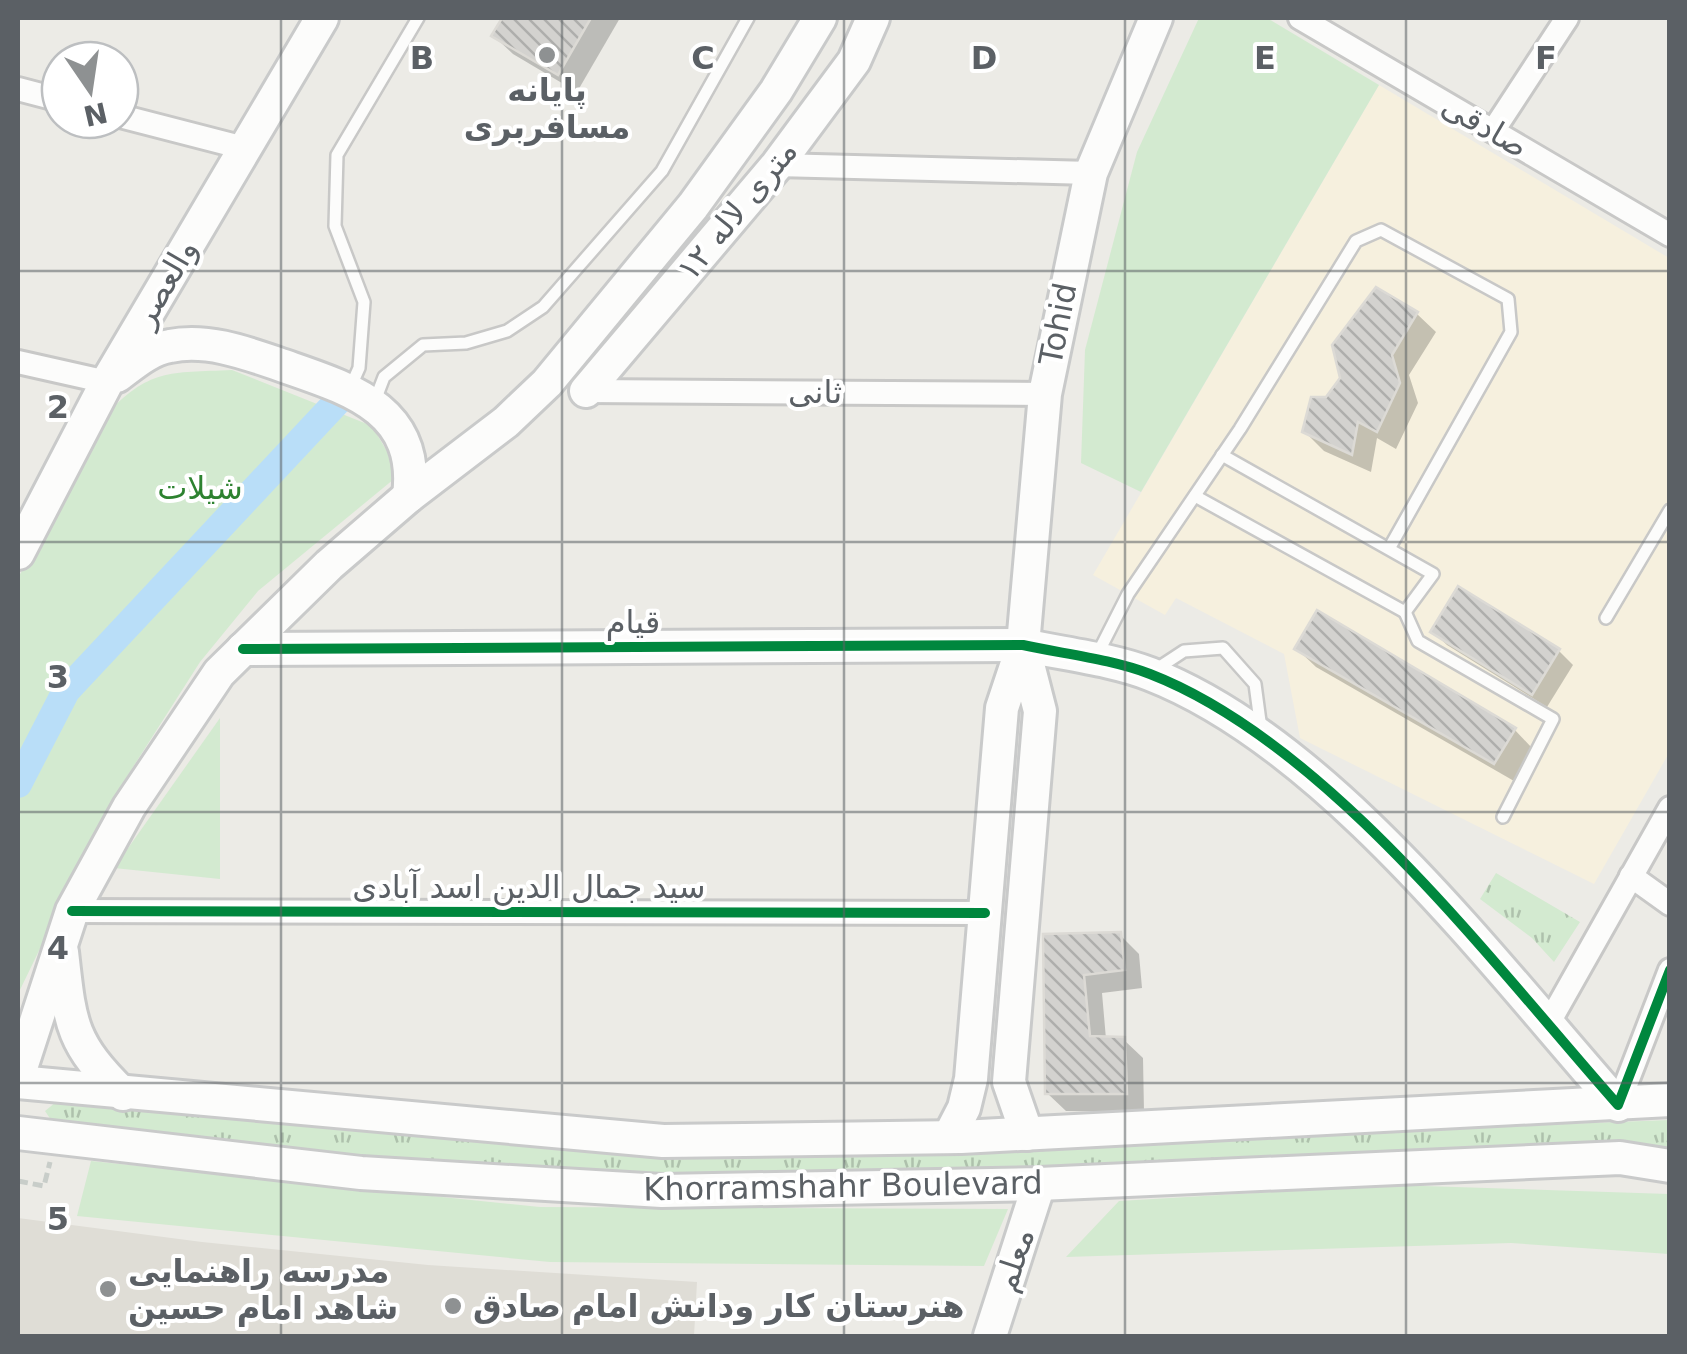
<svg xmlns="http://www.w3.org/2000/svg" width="1687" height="1354" font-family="'DejaVu Sans','Noto Sans Arabic',sans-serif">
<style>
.commercial{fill:#f6f0de}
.education{fill:#dfddd6}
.grass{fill:url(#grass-tufts)}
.park{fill:#d3ead0}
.shadow{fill:#0003}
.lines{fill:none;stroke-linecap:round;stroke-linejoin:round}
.canal{stroke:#b9def8;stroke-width:28}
.building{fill:url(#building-back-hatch);stroke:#dcdad5;stroke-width:2.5}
.lane-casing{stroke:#c8c8c7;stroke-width:16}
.street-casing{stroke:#c8c8c7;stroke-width:28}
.secondary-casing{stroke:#c9caca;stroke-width:38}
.path{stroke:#c8cdc9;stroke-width:5;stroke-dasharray:10 5;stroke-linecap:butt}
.lane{stroke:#fcfcfb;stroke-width:11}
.street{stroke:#fcfcfb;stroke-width:22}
.secondary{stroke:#fcfcfb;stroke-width:32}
.cycleway-casing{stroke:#fff;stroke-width:16}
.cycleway{stroke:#00873e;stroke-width:10}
.grid{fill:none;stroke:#5b6065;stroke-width:2.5;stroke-opacity:0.55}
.poi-dot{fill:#8e9192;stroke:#fff;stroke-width:4}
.labels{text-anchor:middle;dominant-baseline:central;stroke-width:8;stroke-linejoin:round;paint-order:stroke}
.poi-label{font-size:32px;font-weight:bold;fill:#5b6065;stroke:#fff;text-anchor:start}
.street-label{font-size:32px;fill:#5b6065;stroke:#fff}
.park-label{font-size:32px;fill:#2d8230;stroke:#fff}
.grid-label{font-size:32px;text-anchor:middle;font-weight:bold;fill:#5b6065;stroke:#fff;stroke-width:8;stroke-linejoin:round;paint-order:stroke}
</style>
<defs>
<pattern id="grass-tufts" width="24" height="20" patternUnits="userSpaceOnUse" patternTransform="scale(2.5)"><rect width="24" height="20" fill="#d3ead0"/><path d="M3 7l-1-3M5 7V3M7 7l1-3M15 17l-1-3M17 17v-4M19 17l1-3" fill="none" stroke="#aec1ac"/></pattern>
<pattern id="building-back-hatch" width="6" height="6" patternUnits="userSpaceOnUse" patternTransform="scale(2.5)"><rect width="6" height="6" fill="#d3d2cf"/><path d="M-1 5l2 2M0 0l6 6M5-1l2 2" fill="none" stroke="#aeaeac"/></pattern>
</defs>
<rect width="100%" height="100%" fill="#ecebe6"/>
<path class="commercial" d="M1379,85L1669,258V753L1594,884L1300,738L1284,654L1176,598L1165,615L1093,575Z"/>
<path class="education" d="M18,1218L202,1242L428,1265L697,1282L694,1336H18Z"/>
<g class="grass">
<path d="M1496,873L1580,922L1554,962L1532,938L1480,899Z"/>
<path d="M56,1102L956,1147L1669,1120L1670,1151L1037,1174L660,1180L363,1160L53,1123L45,1111Z"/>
</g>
<g class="park">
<path d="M1199,18H1267L1379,85L1141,492L1081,463L1085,350L1137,152Z"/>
<path d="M232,370L372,426L388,453L394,479L258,591L200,662L112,800L18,994V578L104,417C149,368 169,373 232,370Z"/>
<path d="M220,718V879L114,868Z"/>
<path d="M91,1161L540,1207L1008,1209L984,1266L550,1262L77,1216Z"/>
<path d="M1393,1185L1669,1194V1254L1511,1243L1066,1257L1119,1201Z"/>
</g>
<g class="shadow">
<path d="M504,18H620L577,92L513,54L494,36Z"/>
<path d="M1417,314L1436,332L1409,375L1418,403L1396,449L1377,438L1371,472L1324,451L1305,432L1327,400Z"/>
<path d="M1433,632L1559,651L1573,665L1547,707L1447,645Z"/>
<path d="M1297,649L1514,729L1532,748L1514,781L1316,667Z"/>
<path d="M1120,935L1139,954L1142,988L1102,993L1106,1039L1124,1040L1143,1058L1144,1112L1066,1111L1047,1093L1045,936Z"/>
</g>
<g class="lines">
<path class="canal" d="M18,784L66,691L350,388"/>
</g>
<g class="building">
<path d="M502,18H591L558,75L491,36Z"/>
<path d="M1376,287L1418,312L1392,355L1400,383L1377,432L1358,422L1352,455L1302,432L1311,397H1326L1340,378L1332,345Z"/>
<path d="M1458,586L1560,649L1532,695L1430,632Z"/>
<path d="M1317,610L1516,728L1494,764L1294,649Z"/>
<path d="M1121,932L1125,970L1084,975L1090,1036L1125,1037L1127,1094H1045L1043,934Z"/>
</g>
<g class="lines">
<g class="lane-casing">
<g id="lane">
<path d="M350,388L359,368L364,302L335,226L337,155L418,18"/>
<path d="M374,403L384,377L423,345L466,343L507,331L543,307L662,171L748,18"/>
<path d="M1195,496L1405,612L1433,574L1222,455"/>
<path d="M1405,612L1418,641L1553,719L1503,817"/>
<path d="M1606,618L1670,510"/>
<path d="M1096,657L1128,594L1240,429L1356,241L1381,230L1508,299L1511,332L1390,547"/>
<path d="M1152,672L1184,651L1223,648L1255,684L1261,729"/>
</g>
</g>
<g class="street-casing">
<g id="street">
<path d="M1300,18L1670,235"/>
<path d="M18,89L60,100"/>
<path d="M120,116L244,148"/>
<path d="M1493,131L1567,18"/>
<path d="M777,165L1091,173"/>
<path d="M18,362L107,382"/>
<path d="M586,391L1045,394"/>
<path d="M1631,876L1670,904"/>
<path d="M72,911L985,913"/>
<path d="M1547,1026L1670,808"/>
<path d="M1618,1105L1670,970"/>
</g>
</g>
<g class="secondary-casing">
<g id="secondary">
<path d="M117,376C133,364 150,349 170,346C208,338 249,354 284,366C350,389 420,409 409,496"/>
<path d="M586,391L777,165L854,61L873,18"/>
<path d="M18,553L107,382L322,18"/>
<path d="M1023,645L1040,711L1009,1082L1027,1134"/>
<path d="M243,649L1023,645C1064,654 1111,659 1150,674C1328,743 1493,964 1618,1105"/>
<path d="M62,952C70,1023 70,1042 123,1094"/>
<path d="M18,1077L72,911L129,807L219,673L329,565L409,496L506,422L547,383L693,206L776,91L820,18"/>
<path d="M18,1082L663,1141L961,1137L1670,1100"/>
<path d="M18,1133L361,1173L662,1191L1039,1184L1620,1158L1670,1166"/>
<path d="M949,1137L964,1108L971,1079L1002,708L1023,645L1045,394L1091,173L1156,18"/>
<path d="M990,1336L1039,1184"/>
</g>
</g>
<path class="path" d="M18,1181L44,1186L50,1162"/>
<use href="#lane" class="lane"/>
<use href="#street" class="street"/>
<use href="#secondary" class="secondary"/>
<g class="cycleway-casing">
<g id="cycleway">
<path d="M243,649L1023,645C1064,654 1111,659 1150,674C1328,743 1493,964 1618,1105L1670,970"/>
<path d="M72,911L985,913"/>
</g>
</g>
<use href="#cycleway" class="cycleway"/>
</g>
<path class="grid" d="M281,18V1336M562,18V1336M844,18V1336M1125,18V1336M1406,18V1336M18,271H1670M18,542H1670M18,812H1670M18,1083H1670"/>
<g class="poi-dot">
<circle cx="547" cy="55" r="10"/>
<circle cx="108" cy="1289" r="10"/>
<circle cx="453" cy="1306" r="10"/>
</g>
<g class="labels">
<g class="poi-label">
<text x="547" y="90" text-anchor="middle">پایانه<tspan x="547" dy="37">مسافربری</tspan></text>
<text x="128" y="1271">مدرسه راهنمایی<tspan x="128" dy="37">شاهد امام حسین</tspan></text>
<text x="473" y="1306">هنرستان کار ودانش امام صادق</text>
</g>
<g class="street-label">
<text transform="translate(1485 126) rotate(30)">صادقی</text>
<text transform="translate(737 210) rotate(-51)">۱۲ متری لاله</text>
<text transform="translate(165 283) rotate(-60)">والعصر</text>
<text transform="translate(1058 324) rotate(-79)">Tohid</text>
<text x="815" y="392">ثانی</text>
<text x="633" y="622">قیام</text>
<text x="529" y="887">سید جمال الدین اسد آبادی</text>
<text transform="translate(843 1186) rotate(-1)">Khorramshahr Boulevard</text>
<text transform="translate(1014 1260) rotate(-72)">معلم</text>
</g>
<g class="park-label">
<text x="200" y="488">شیلات</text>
</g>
</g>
<g class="grid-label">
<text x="422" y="69">B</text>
<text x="703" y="69">C</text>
<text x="984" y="69">D</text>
<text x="1265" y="69">E</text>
<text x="1546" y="69">F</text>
<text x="58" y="418">2</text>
<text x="58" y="688">3</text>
<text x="58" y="959">4</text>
<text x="58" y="1230">5</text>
</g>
<rect width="1687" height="1354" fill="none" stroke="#5b6065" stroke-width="40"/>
<g transform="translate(90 90) rotate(167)"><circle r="48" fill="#ffffff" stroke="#bdbfc1" stroke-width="2.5"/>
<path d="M0-8L18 38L0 25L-18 38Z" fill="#8e9192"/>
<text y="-15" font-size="28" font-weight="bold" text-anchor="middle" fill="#5b6065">N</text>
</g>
</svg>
